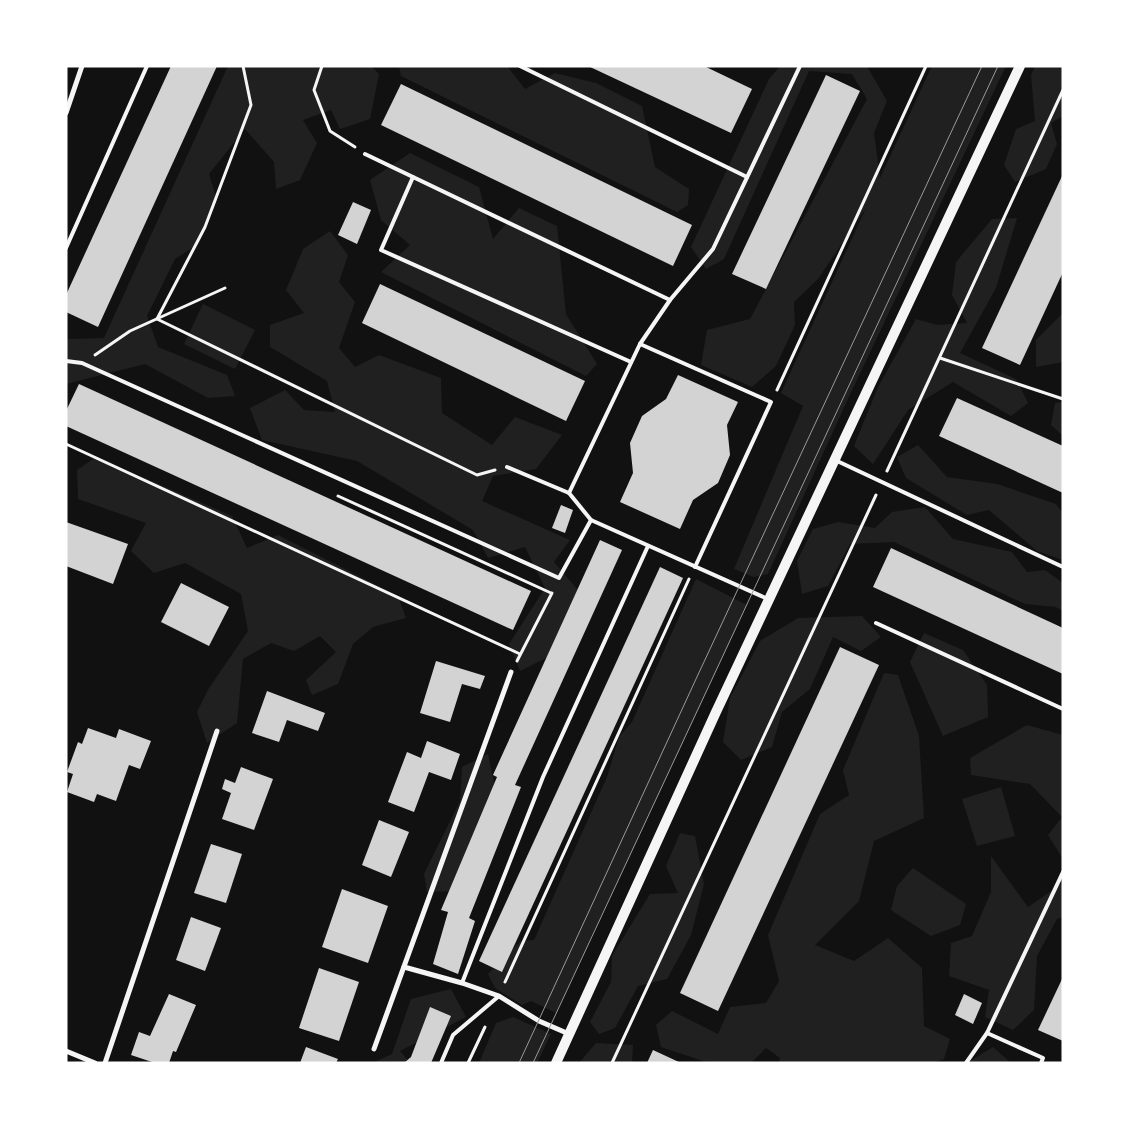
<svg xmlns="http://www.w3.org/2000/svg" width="1129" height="1129" font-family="Montserrat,sans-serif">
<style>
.green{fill:#202020}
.building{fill:#d3d3d3}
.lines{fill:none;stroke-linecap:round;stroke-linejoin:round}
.path{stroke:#f5f5f5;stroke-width:3}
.service{stroke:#f5f5f5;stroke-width:4}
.minor{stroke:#f5f5f5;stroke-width:5}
.secondary{stroke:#f5f5f5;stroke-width:10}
.tram{stroke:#9a9a9a;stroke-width:1}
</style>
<rect width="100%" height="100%" fill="#111"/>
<g class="green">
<path d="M228,66H371L379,74L370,119L340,129L331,110L303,120L317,143L300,180L276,189L274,162L245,129L209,174L217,200L198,244L175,259L147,316L158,347L227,375L235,396L208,398L145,364L66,384V339L104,338Z"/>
<path d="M399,66H507L525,89L555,73L596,83L642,106L655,167L689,189L688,205L677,212L401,76Z"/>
<path d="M780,66H867L887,101L874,133L880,178L932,66H1006L847,401L768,574L754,577L734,569L803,406L781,393L866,208L818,279L794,302L795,325L776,366L752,387L701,365L707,330L750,319L867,99L852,74L809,71L724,259L706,269L691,247L769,79Z"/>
<path d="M1035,66H1063V116L1051,123L1057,144L1046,169L1015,182L1004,165L1016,129L1035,121L1031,75Z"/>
<path d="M410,153L479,187L493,239L519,208L557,226L566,314L597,364L586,376L381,272L410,245L381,220L370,180Z"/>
<path d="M1017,218L996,288L960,353L1016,379L1028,403L1011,416L953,382L908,410L873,464L854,446L878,387L916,319L937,325L967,323L952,295L956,262L992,219Z"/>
<path d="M330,231L348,255L339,282L355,302L339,348L355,367L379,355L441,378L442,413L492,445L515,417L562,435L536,469L493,476L482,501L570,540L554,562L583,596L552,655L520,671L509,644L545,588L525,547L488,558L473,530L357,461L262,440L250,408L285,390L304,410L335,412L327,381L270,347V325L304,313L286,290L303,249Z"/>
<path d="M203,304L255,330L235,369L184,344Z"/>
<path d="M1063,313V362L1036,367V340Z"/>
<path d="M1063,402V436L1051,425L1055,403Z"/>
<path d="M918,445L947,477L997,484L1056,504L1063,513V560L1037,551L989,510L967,515L906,478L897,457Z"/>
<path d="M96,457L232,516L247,548L278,535L398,596L406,618L373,627L353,644L338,684L312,695L306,680L336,652L320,636L294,651L271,643L243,659L237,723L207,743L197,712L209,688L248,631L241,594L185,563L154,573L131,551L146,523L78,499L77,470Z"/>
<path d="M925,507L953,539L1012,552L1027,572L1045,570L1063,583V611L1056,607L1025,604L894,542L850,544L828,586L802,594L797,561L813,529L838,522L875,528L892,512Z"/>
<path d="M696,579L747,605L743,614L556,1013L531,1001L522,1005L495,988L488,974L521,941L534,940L607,777L619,737L632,722Z"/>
<path d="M862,616L881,637L861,651L833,637L810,689L782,712L772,747L741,760L723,742L730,698L760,641L798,618Z"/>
<path d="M924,633L963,650L987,685L988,717L943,736L910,662Z"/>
<path d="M884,673L898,675L919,736L924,818L874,841L859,901L815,945L854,961L888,938L922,968L924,1026L950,1039L944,1059L934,1063H779L780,1058L766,1048L751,1063H709L661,1047L656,1025L672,1011L718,1034L730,1007L766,1003L779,981L768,935L820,814L849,795L843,770Z"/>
<path d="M1027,725L1063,735V859L1048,835L1062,817L1030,784L971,775L970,758Z"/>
<path d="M488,754L496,792L456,891L427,892L424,874L460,801L462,767Z"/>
<path d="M1001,787L1015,836L977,846L962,799Z"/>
<path d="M680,833L695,836L704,884L691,935L667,979L638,986L615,1028L599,1034L590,1022L611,982L612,956L650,894L678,893L666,866Z"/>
<path d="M991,856L1028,907L1063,883V917L1057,919L1037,956L1034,1010L1013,1030L985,1017L989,990L949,976L951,943L972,936L991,892Z"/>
<path d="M913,868L966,904L960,925L931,936L891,910L897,886Z"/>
<path d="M451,989L466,1017L400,1051L410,1063H372L392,1054L411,999Z"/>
<path d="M513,1017L551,1034L537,1063H479L496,1023Z"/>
<path d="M596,1043L633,1045L632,1063H579Z"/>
<path d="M993,1047L1011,1063H967Z"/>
</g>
<g class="building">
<path d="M171,66H217L98,327L66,312V295Z"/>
<path d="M588,66H704L752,89L731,133Z"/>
<path d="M826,75L860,91L766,289L732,274Z"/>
<path d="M401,84L692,225L673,266L381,125Z"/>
<path d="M1063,174V272L1020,365L982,348Z"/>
<path d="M353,202L371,210L357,244L338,235Z"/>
<path d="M380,284L585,381L566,421L362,323Z"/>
<path d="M678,375L738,402L727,425L730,455L718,483L693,500L680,529L620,502L633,473L630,443L642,416L666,399Z"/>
<path d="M79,384L531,591L513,630L66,426V411Z"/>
<path d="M957,398L1063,446V493L939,436Z"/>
<path d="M561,505L573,510L565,533L552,528Z"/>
<path d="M66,522L128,544L113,584L66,566Z"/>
<path d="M600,540L622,550L515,785L521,787L469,918L475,921L458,974L433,964L448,912L441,910L497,777L493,775Z"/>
<path d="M891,548L1063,628V674L873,587Z"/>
<path d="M660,567L683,578L502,972L479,961Z"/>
<path d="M181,583L229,607L209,646L161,622Z"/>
<path d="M840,647L879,665L718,1011L680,993Z"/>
<path d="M436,661L485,676L480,689L462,684L450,722L420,713Z"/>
<path d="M267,691L325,713L318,731L287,720L279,742L252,733Z"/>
<path d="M88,728L116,738L119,729L151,741L140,769L129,765L116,801L97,794L94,802L67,792L73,774L67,772L78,742L82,744Z"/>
<path d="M427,741L460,754L451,780L429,772L414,812L388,802L407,752L421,758Z"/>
<path d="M241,767L273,779L254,830L222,819L231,793L222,789L225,779L235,783Z"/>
<path d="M379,820L409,832L391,877L362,865Z"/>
<path d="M211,844L242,854L226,903L194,893Z"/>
<path d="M342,889L388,906L368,963L322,947Z"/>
<path d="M191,917L221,928L205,971L176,960Z"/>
<path d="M319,968L359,982L339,1041L299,1028Z"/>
<path d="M1063,977V1041L1038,1030Z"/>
<path d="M169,994L196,1005L176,1052L173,1051L169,1063H155L131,1055L139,1032L150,1036Z"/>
<path d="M964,994L982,1003L973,1024L955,1015Z"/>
<path d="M430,1007L451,1016L431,1063H404L411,1057Z"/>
<path d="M306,1047L338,1059L336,1063H300Z"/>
<path d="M653,1050L681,1063H647Z"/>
</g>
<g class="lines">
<g class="path">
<path d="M243,66L251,105L205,227L157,319L477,475L495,470"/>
<path d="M322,66L314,90L330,131L355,147"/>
<path d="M95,355L130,331L225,288"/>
<path d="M940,358L1063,399"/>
<path d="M777,390L926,66"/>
<path d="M66,444L520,654"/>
<path d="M887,471L1063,90"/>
<path d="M338,496L551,593"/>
<path d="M517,661L552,593"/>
<path d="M505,982L689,579"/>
<path d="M468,1063L485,1027"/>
<path d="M612,1063L876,495"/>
</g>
<g class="service">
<path d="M520,66L747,177"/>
<path d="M365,154L670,300L640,344L569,493"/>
<path d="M413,177L381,250L631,362"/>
<path d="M66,248L147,66"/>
<path d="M670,300L713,249L800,66"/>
<path d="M640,344L771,402L695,567"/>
<path d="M66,361L82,363L559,578L591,520"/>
<path d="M835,460L1063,567"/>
<path d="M507,467L569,493L591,520L768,599"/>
<path d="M876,623L1063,709"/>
<path d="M462,983L543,777L648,546"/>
<path d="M987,1033L1063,872"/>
<path d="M441,1063L453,1035L499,996"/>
<path d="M966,1063L987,1033L1043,1058L1041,1063"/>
</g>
<g class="minor">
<path d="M66,113L82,66"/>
<path d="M404,967L462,983L499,996L539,1021L569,1034"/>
<path d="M374,1049L511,672"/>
<path d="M66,1051L95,1063"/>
<path d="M105,1063L217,731"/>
</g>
<path class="secondary" d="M556,1063L716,712L1020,66"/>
<g class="tram">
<path d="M519,1063L696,679L982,66"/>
<path d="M533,1063L998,66"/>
</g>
</g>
<rect width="1129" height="1129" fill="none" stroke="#ffffff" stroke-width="135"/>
</svg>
